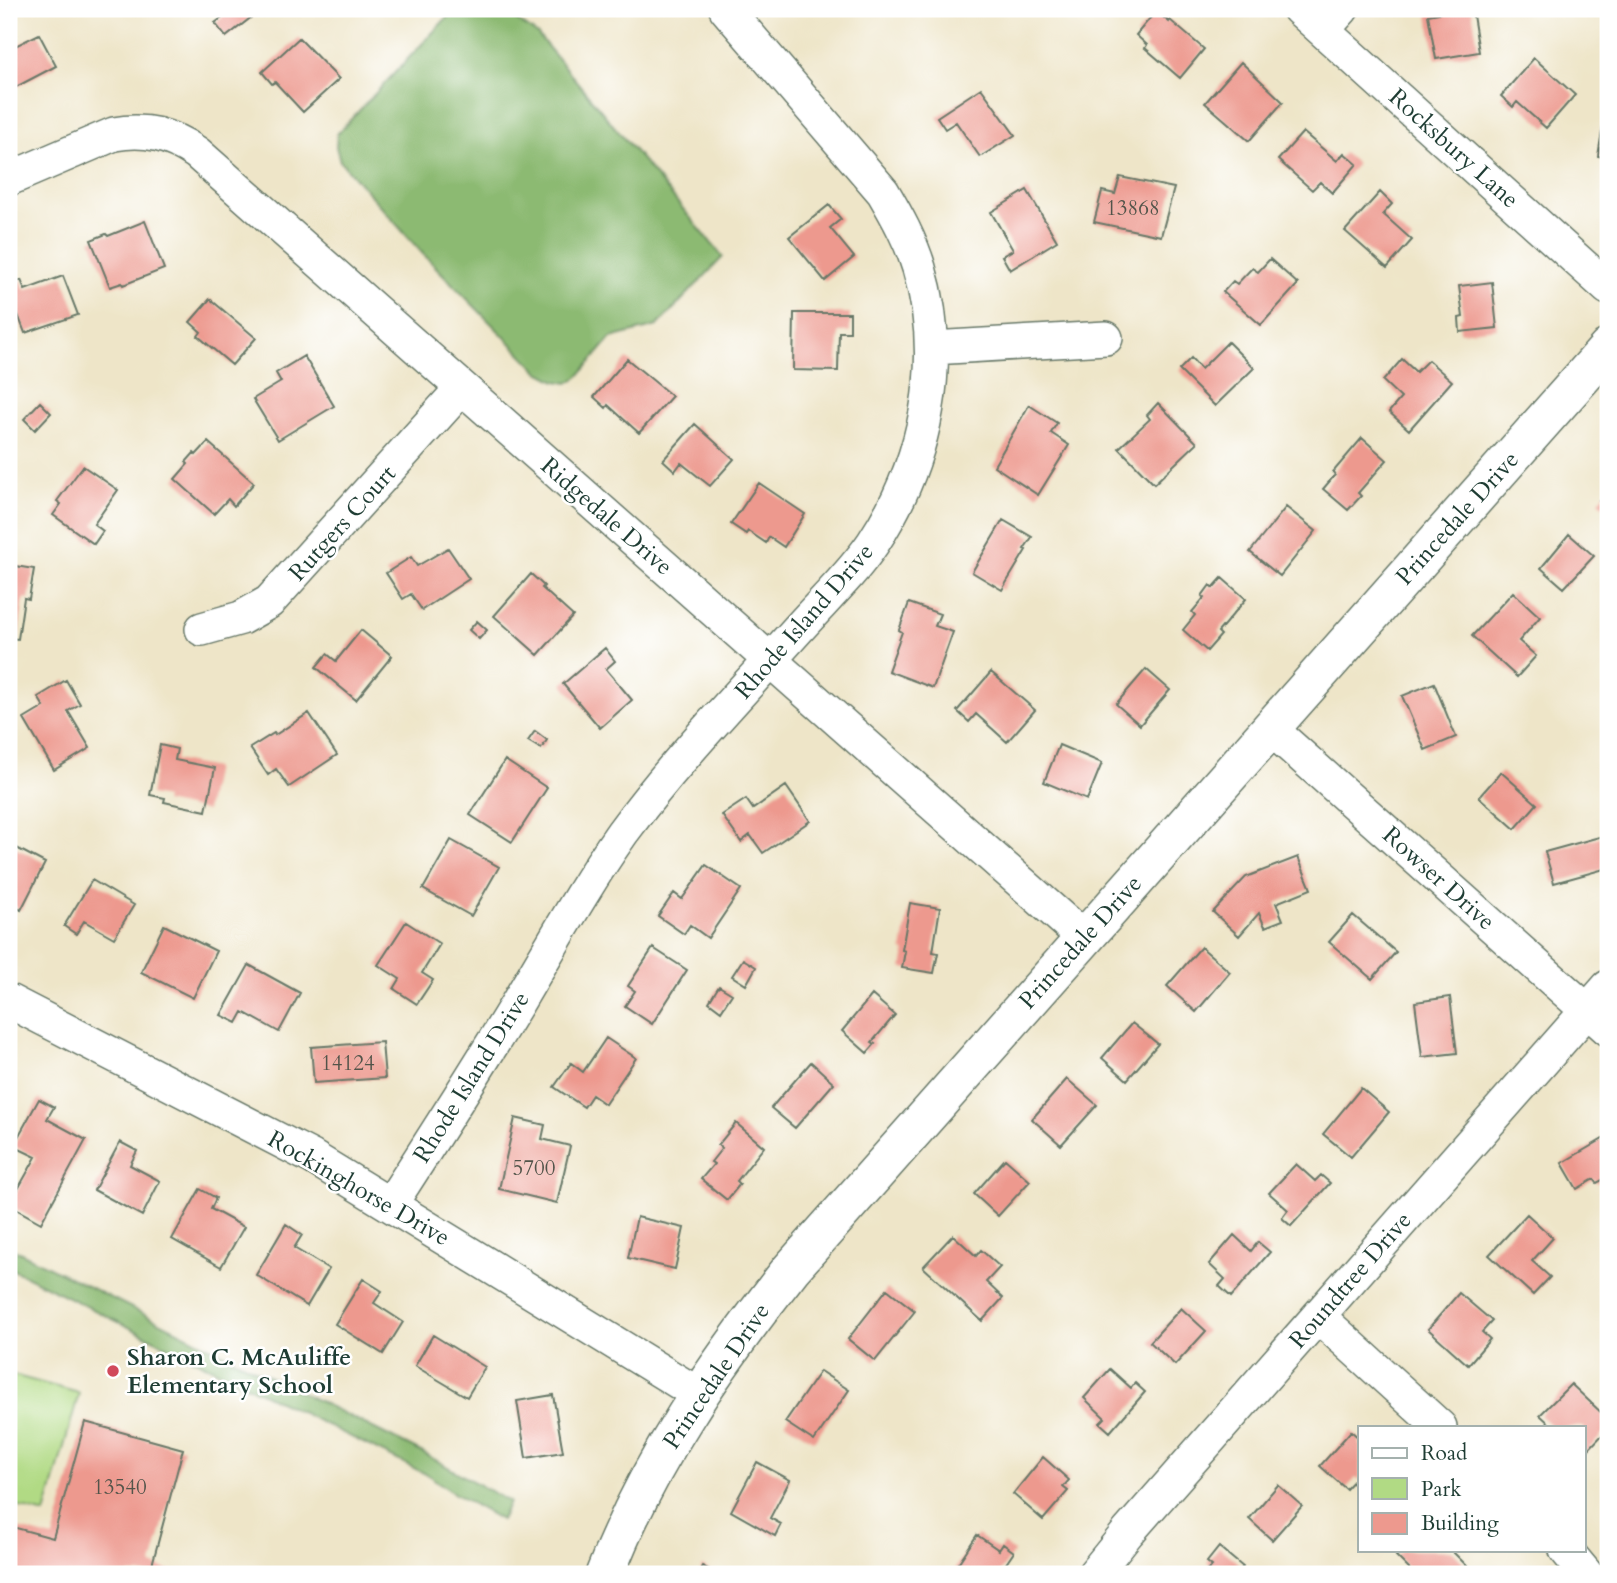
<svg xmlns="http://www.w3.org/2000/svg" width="1617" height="1583" font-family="Cardo,serif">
	<rect width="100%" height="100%" fill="#fff"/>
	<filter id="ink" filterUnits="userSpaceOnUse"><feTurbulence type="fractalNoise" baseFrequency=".0143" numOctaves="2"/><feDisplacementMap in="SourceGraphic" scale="14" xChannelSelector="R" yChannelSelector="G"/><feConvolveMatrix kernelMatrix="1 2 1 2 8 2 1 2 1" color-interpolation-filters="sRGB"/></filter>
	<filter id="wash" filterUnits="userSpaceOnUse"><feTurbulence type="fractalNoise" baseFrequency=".00686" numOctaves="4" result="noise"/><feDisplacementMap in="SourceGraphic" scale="28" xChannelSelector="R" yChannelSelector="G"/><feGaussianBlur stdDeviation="1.57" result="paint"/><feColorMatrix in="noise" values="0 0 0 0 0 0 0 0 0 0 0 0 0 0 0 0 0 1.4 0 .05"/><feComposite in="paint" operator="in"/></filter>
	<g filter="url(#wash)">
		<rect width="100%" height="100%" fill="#eee5c8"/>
		<path fill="#b1da84" stroke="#688c5c" stroke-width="2" d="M9 1374 79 1393 45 1514 9 1504Z"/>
		<path fill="#8cba72" stroke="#567c53" stroke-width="2" d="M455 9H501L538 35 723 257 657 326 611 338 578 377 568 383 556 381 539 372 423 254 340 161 336 147 337 134Z
			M9 1247 423 1453 509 1502 501 1520 455 1494 428 1475 9 1268Z"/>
		<g id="blocks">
			<path fill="#ed998e" d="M217 9H262L226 37 215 23 223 17Z
				M1097 9H1111L1105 16Z
				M1438 9H1472L1479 52 1436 59 1428 15 1439 13Z
				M1156 11 1169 22 1170 20 1204 49 1180 78 1145 48 1147 45 1136 35Z
				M39 34 56 66 14 88 13 85 9 87V49Z
				M299 38 339 79 303 112 275 82 272 84 262 72Z
				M1534 58 1575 95 1546 128 1517 102 1513 107 1501 96Z
				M1241 62 1283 102 1249 141 1205 103Z
				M981 88 1015 135 980 157 956 122 945 129 937 117Z
				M1605 113H1608V158L1598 156Z
				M1303 132 1337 161 1344 153 1357 164 1332 193 1320 182 1312 190 1278 160Z
				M1120 177 1174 188 1161 236 1094 222 1102 191 1115 194Z
				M1027 190 1057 241 1010 270 1002 256 1013 250 991 212Z
				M1380 192 1392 204 1383 214 1412 240 1387 268 1345 231Z
				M829 205 841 219 830 228 854 257 825 281 789 237Z
				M145 221 164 269 123 285 122 283 110 287 91 240 106 234 108 236Z
				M1270 259 1298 284 1261 325 1223 292 1233 281 1237 284 1252 268 1258 272Z
				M63 276 78 315 25 333 9 291V284L21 280 25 290Z
				M1492 282 1497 328 1460 332 1459 318 1463 317 1459 286Z
				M210 299 256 338 232 365 198 336 201 332 190 322Z
				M794 313H850V332H839L838 371 793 370Z
				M1228 342 1254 368 1215 406 1179 370 1191 358 1201 369Z
				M304 356 334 406 278 440 253 399 281 382 276 373Z
				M627 359 672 396 639 433 608 405 606 408 594 397Z
				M1402 359 1416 372 1428 360 1452 381 1409 430 1389 412 1401 398 1383 381Z
				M40 402 51 413 35 430 24 419Z
				M1158 403 1197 443 1154 484 1119 448 1150 419 1147 415Z
				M1029 405 1057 423 1051 433 1069 445 1038 495 994 466Z
				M695 424 734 459 710 486 681 463 675 471 663 460Z
				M1362 438 1387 460 1358 493 1361 496 1348 510 1323 489 1335 475 1333 472Z
				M208 442 254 483 234 506 228 499 214 514 175 479 188 464 186 462 194 453 196 455Z
				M83 466 118 490 94 524 103 531 94 544 53 515 61 504 57 501Z
				M759 483 805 514 784 547 769 537 766 543 748 531 746 534 731 524Z
				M1608 490V509L1599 501Z
				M1286 507 1316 531 1280 576 1250 552Z
				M1003 520 1032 537 1024 549 1026 550 1002 590 972 572Z
				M1569 534 1594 556 1564 588 1541 568Z
				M448 548 469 579 422 610 411 594 403 599 386 573 411 557 417 566Z
				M9 565 34 569 29 599 24 598 18 639 9 638Z
				M531 574 544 586 542 588 573 616 538 655 494 616Z
				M1222 578 1246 599 1218 632 1221 635 1207 651 1183 630 1195 615 1192 612 1204 598 1202 596 1210 585 1213 588Z
				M1513 592 1540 617 1519 641 1536 656 1517 677 1472 636Z
				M909 603 940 614 935 626 953 632 933 688 888 671 902 632 899 630Z
				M477 621 487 630 479 639 469 630Z
				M361 630 392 656 356 700 316 667 327 654 336 661Z
				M605 648 615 661 606 669 632 700 600 728 563 684Z
				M1146 669 1170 690 1140 725 1116 704Z
				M991 672 1035 710 1007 742 976 714 969 722 957 711Z
				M66 680 80 704 68 711 90 748 54 770 24 719 44 707 38 697Z
				M1434 683 1456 737 1425 750 1402 696Z
				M309 713 337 755 289 787 276 769 268 775 250 748 274 733 275 735Z
				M535 731 547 740 541 749 528 741Z
				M160 745 177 749 175 760 215 768 206 811 164 802 165 798 150 795Z
				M1059 745 1102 763 1087 800 1044 782Z
				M505 760 547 788 512 842 470 815Z
				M1501 772 1537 804 1515 829 1479 797Z
				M786 786 810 821 763 853 750 835 741 842 722 815 746 799 753 809Z
				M1603 836 1608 855V868L1554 883 1545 852Z
				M451 840 499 867 471 916 423 889Z
				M9 844 45 863 21 910 9 903 12 891 9 889Z
				M1298 857 1311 889 1276 903 1283 920 1265 927 1259 913 1239 936 1213 912 1246 877Z
				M706 865 741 889 708 938 690 925 684 934 658 916 674 893 682 899Z
				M92 880 134 905 114 938 84 921 76 934 64 926Z
				M910 903 940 908 933 952 938 953 934 973 902 968 905 951 902 950Z
				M1353 915 1396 952 1372 979 1329 942Z
				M406 922 440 944 422 973 433 980 417 1004 394 989 400 979 378 965Z
				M164 925 216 951 193 998 141 972Z
				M1201 947 1230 972 1196 1012 1167 986Z
				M653 948 687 970 652 1024 625 1006 635 991 628 986Z
				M743 959 756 967 746 985 732 976Z
				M249 965 300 993 279 1032 243 1012 237 1023 221 1015Z
				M719 986 732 994 721 1011 709 1002Z
				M872 995 895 1015 872 1042 875 1044 867 1053 842 1031Z
				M1450 997 1457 1053 1422 1057 1415 1002Z
				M1132 1023 1158 1044 1127 1080 1102 1058Z
				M606 1038 636 1058 605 1104 592 1095 584 1107 554 1087 571 1063 583 1072Z
				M382 1042 385 1078 314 1083 311 1047Z
				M811 1062 834 1083 795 1128 771 1108Z
				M1067 1079 1097 1105 1061 1145 1032 1119Z
				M1361 1088 1389 1112 1351 1157 1323 1134Z
				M39 1099 54 1107 47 1119 86 1140 41 1223 9 1205 36 1157 13 1146Z
				M515 1118 545 1125 542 1139 570 1146 557 1203 499 1189Z
				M736 1123 764 1147 737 1181 740 1184 727 1200 701 1179 714 1164 711 1162 722 1148 718 1145Z
				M1608 1136V1177L1597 1183 1594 1179 1577 1189 1562 1163Z
				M120 1142 137 1151 130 1165 160 1181 142 1216 94 1190Z
				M1005 1159 1030 1181 998 1216 974 1194Z
				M1296 1164 1315 1181 1321 1175 1330 1183 1291 1226 1282 1218 1288 1210 1269 1193Z
				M200 1189 216 1198 211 1209 244 1227 221 1267 172 1239Z
				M1527 1214 1553 1238 1532 1261 1550 1277 1533 1295 1489 1255Z
				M637 1217 684 1228 675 1269 628 1258Z
				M286 1224 302 1235 294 1248 329 1269 307 1306 256 1275Z
				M953 1235 976 1256 981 1250 1000 1267 986 1282 1003 1298 982 1321 923 1267Z
				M1234 1235 1251 1251 1258 1242 1270 1252 1231 1297 1219 1286 1225 1279 1209 1264Z
				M363 1279 382 1291 374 1303 403 1322 383 1354 335 1324Z
				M887 1289 915 1311 875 1361 848 1339Z
				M1459 1293 1492 1321 1482 1332 1490 1339 1468 1365 1428 1329Z
				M1181 1308 1206 1331 1175 1365 1150 1342Z
				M433 1335 485 1367 467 1397 415 1366Z
				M1110 1369 1131 1388 1135 1383 1145 1392 1110 1432 1100 1423 1105 1418 1084 1398Z
				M820 1371 849 1390 814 1441 785 1422Z
				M1571 1384 1608 1419V1429L1584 1454V1427H1553L1540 1415Z
				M553 1395 563 1452 526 1458 517 1401Z
				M85 1422 183 1449 152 1565 183 1574H9V1526L53 1538Z
				M1351 1431 1360 1439V1481L1356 1478 1346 1489 1320 1466Z
				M1043 1457 1069 1480 1063 1487 1068 1491 1043 1520 1013 1494Z
				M757 1462 790 1480 770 1518 781 1524 775 1536 731 1511Z
				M1278 1485 1302 1506 1272 1540 1249 1519Z
				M977 1535 999 1550 1003 1544 1014 1552 999 1574H964L955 1568Z
				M1219 1547 1243 1567 1237 1574H1204L1212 1566 1207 1562Z
				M1403 1550H1451L1469 1568 1462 1574H1414L1396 1556Z
				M702 1566 717 1574H698Z"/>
		</g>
	</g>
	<g filter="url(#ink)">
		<use href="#blocks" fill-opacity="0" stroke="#677868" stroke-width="2"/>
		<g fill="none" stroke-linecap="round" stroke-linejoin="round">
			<g stroke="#677868" stroke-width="36">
				<path id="street" d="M1299 9 1608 288
					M1323 30 1342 9
					M9 179 114 134C146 128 171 135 197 153L1084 938
					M932 348 1106 338
					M202 629 241 618 269 602 462 388
					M1270 728 1608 1029
					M9 1001 312 1157 698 1394
					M390 1205C434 1137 477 1070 518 1002 552 945 584 887 622 833 675 761 738 696 798 629 823 601 852 574 873 543 926 463 947 361 919 268 911 241 897 216 883 192L726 9
					M1318 1316 1440 1427
					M1566 1550 1586 1574
					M1094 1574 1128 1532 1608 987"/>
			</g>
			<g stroke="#677868" stroke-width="41">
				<path id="secondary" d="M605 1574C648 1462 717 1363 791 1269L1608 348"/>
			</g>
			<use href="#street" stroke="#fff" stroke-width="33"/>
			<use href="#secondary" stroke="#fff" stroke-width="38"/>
		</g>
	</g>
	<circle fill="#d1495b" stroke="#fff" stroke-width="2.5" cx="113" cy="1371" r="7"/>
	<g text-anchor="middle" stroke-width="5" stroke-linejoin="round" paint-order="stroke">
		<g font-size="21" fill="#52544a">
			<text x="1133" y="215">13868</text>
			<text x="348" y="1070">14124</text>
			<text x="534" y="1175">5700</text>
			<text x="120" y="1494">13540</text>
		</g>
		<g font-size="24" fill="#1f3d34" stroke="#fff">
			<text transform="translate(1454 148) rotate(42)" y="8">Rocksbury Lane</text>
			<text transform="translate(607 516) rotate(41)" y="8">Ridgedale Drive</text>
			<text transform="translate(1457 518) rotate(-48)" y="8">Princedale Drive</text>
			<text transform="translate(342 523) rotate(-48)" y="8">Rutgers Court</text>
			<text transform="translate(804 621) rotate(-49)" y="8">Rhode Island Drive</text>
			<text transform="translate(1439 878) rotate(42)" y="8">Rowser Drive</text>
			<text transform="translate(1080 942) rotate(-48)" y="8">Princedale Drive</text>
			<text transform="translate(471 1077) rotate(-58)" y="8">Rhode Island Drive</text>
			<text transform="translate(359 1188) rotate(30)" y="8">Rockinghorse Drive</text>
			<text transform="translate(1350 1280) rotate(-49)" y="8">Roundtree Drive</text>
			<text transform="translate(716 1376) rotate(-56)" y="8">Princedale Drive</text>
		</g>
		<g font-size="24" font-weight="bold" fill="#1f3d34" stroke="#fff" text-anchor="start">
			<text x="127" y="1365">Sharon C. McAuliffe<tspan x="127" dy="28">Elementary School</tspan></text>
		</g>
	</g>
	<rect width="1617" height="1583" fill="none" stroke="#fff" stroke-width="35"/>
	<rect x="1358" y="1426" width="228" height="126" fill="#ffffff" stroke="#a5b1ae" stroke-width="2"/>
	<rect x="1372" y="1448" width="35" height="10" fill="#ffffff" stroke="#a5b1ae" stroke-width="2"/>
	<text x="1421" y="1460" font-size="21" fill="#1f3d34">Road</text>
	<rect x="1372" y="1478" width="35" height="21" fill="#b1da84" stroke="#a5b1ae" stroke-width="2"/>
	<text x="1421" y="1496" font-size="21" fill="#1f3d34">Park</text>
	<rect x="1372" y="1513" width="35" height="21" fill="#ed998e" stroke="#a5b1ae" stroke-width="2"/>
	<text x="1421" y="1530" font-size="21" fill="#1f3d34">Building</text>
</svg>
